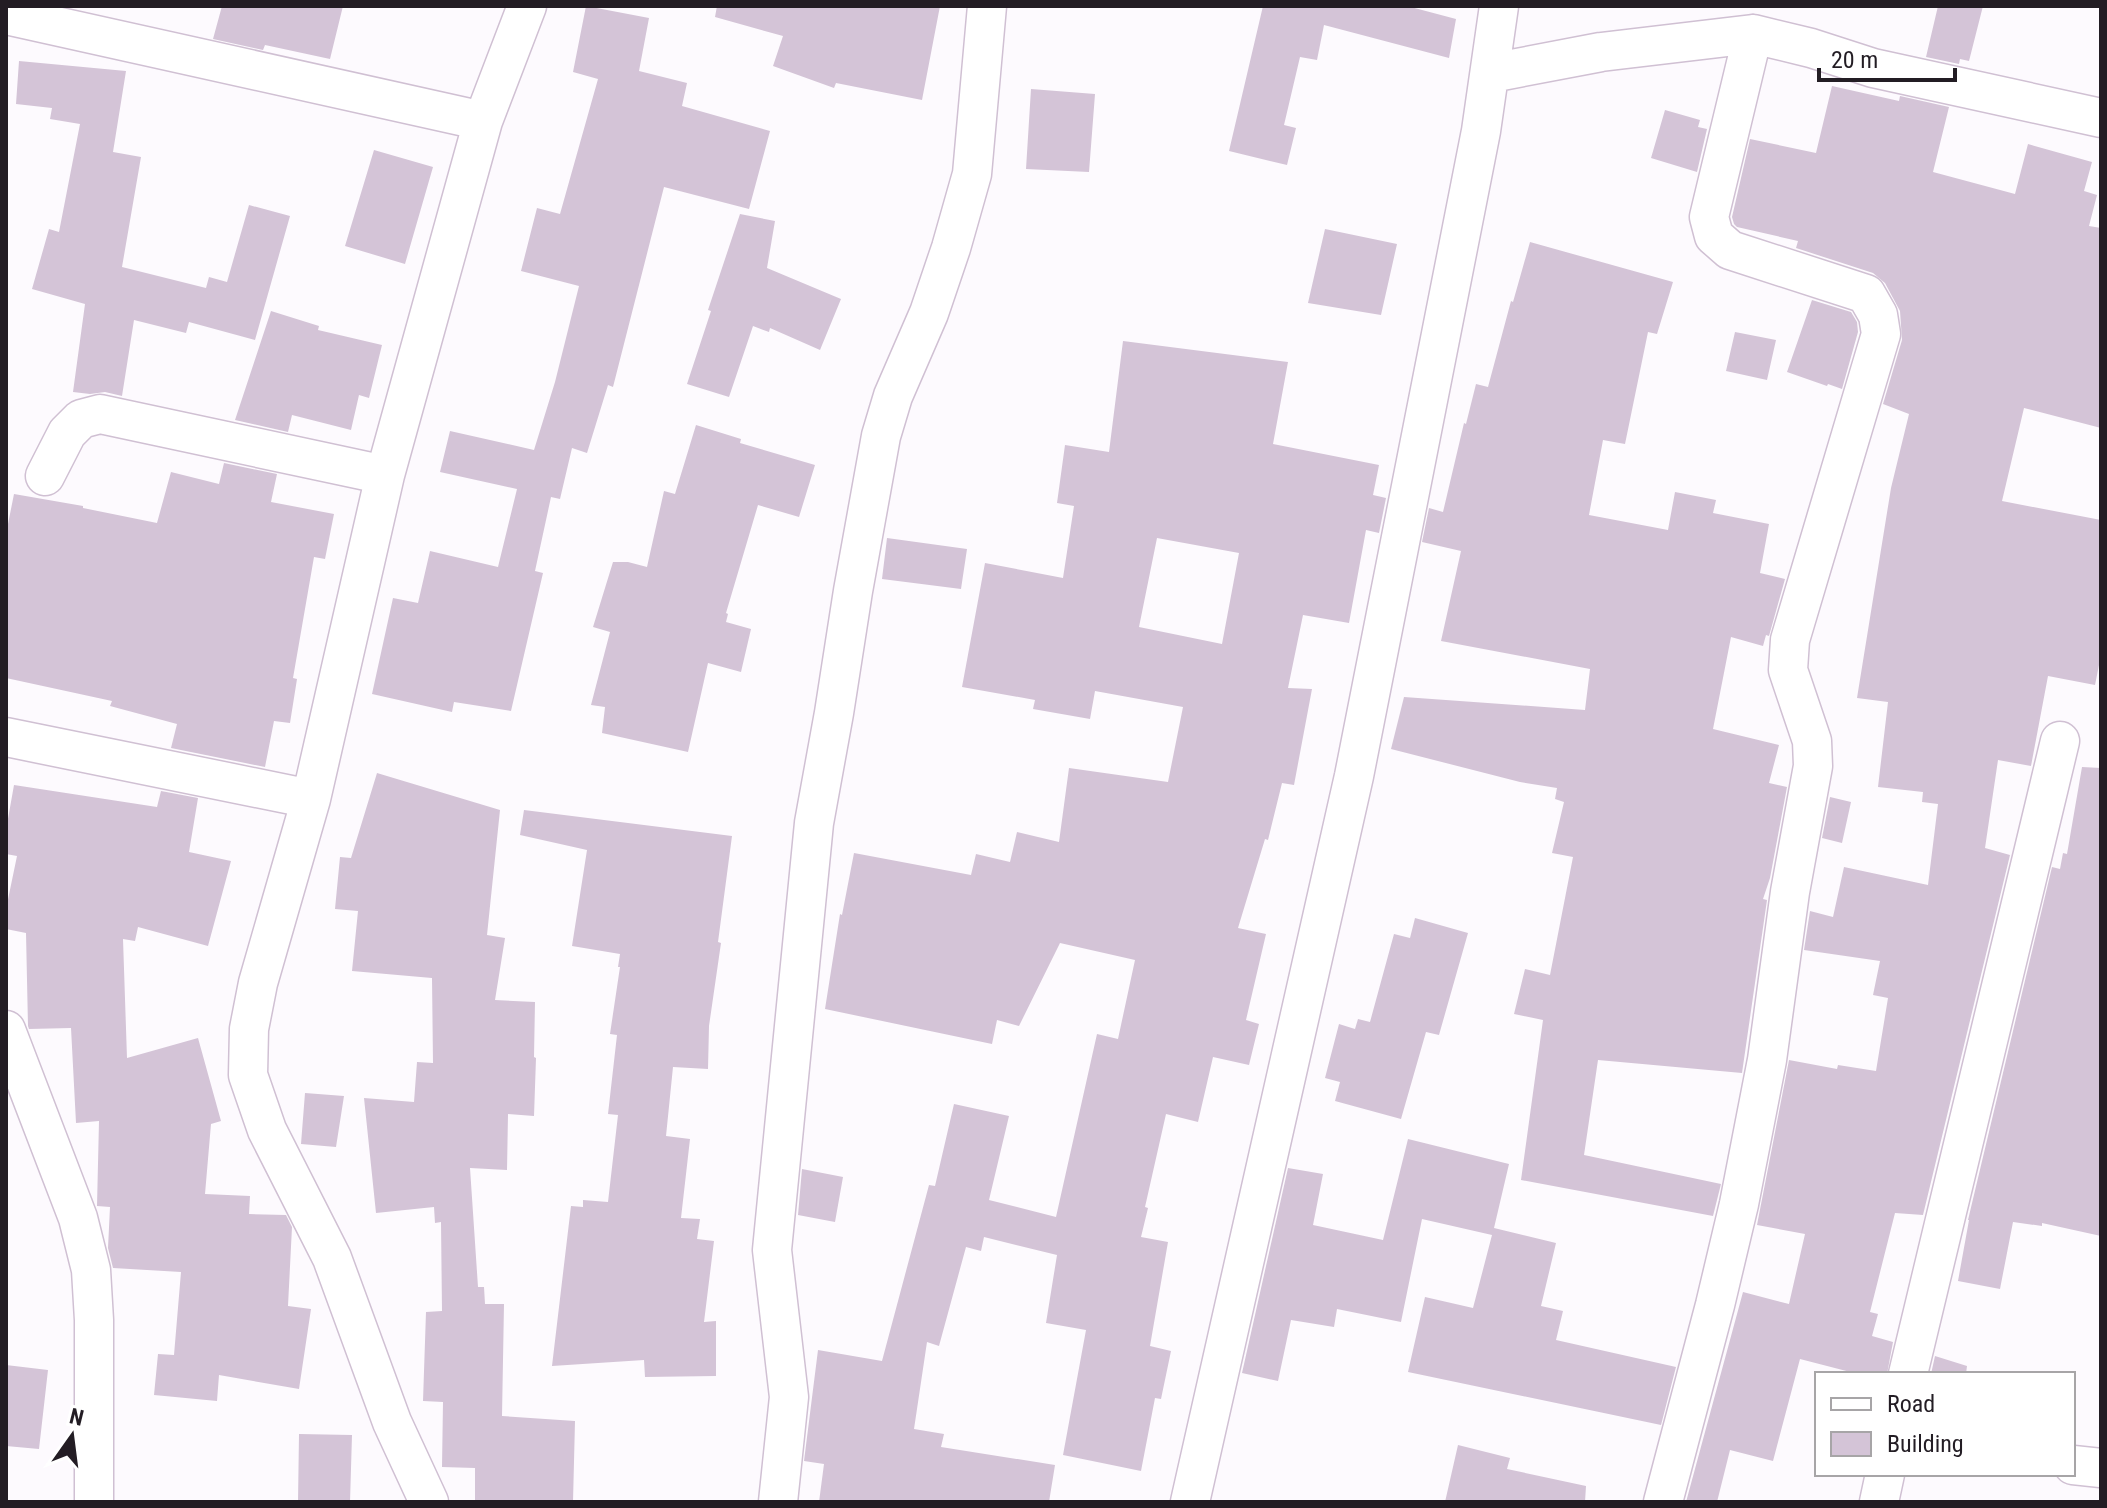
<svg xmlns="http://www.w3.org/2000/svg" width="2107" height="1508" font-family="'Roboto Condensed',sans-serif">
	<rect width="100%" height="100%" fill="#fdfafe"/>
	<path fill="#d4c4d7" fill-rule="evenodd" d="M222 6H343L330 59 265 45 263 50 213 39Z
		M586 6 649 18 639 71 687 83 682 106 770 131 749 209 664 187 613 387 608 385 587 453 572 448 560 499 551 497 535 571 543 573 511 711 454 702 452 712 372 694 393 598 418 603 430 551 498 567 517 489 440 472 450 431 534 450 555 382 579 286 521 271 537 208 560 214 598 79 573 72Z
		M717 6H940L922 100 836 83 834 88 773 66 783 36 715 17Z
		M1263 6H1407L1456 19 1449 58 1324 25 1317 60 1300 57 1284 125 1296 128 1287 165 1229 151Z
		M1938 6H1983L1969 61 1960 59 1959 64 1926 57Z
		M19 61 126 71 113 152 141 157 122 267 206 288 209 277 227 282 249 205 290 216 255 340 189 322 186 333 134 320 122 396 105 392 90 394 73 392 85 304 32 289 49 229 59 232 80 124 50 119 52 108 16 104Z
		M1832 86 1899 101 1900 96 1949 107 1933 172 2015 194 2028 144 2092 162 2084 191 2097 195 2089 226 2101 228V428L2024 408 2002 501 2101 520V655L2095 685 2048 676 2031 766 1998 760 1985 848 2010 855 1923 1215 1895 1213 1870 1312 1878 1314 1872 1336 1893 1342 1887 1374H1858L1800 1359 1773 1461 1730 1450 1717 1502H1686L1743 1292 1789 1304 1805 1234 1757 1225 1789 1060 1837 1069 1838 1065 1876 1071 1888 998 1873 995 1880 961 1804 950 1810 911 1833 917 1844 867 1928 885 1938 804 1922 802 1923 792 1878 787 1888 702 1857 698 1891 488 1909 414 1883 404 1902 340 1900 311 1885 283 1873 273 1796 248 1798 241 1737 227 1734 224 1732 217 1750 139 1816 153Z
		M1031 89 1095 94 1089 172 1026 169Z
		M1665 110 1700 120 1698 127 1707 129 1697 172 1651 158Z
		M374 150 433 167 405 264 345 246Z
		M740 214 775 221 767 268 841 299 820 350 770 328 769 332 753 326 729 397 687 384 711 311 708 310Z
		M1325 229 1397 244 1381 315 1308 303Z
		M1530 242 1673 282 1657 334 1648 332 1625 444 1603 440 1589 515 1668 530 1675 492 1716 500 1713 513 1769 524 1760 573 1785 579 1769 636 1766 635 1763 646 1731 637 1713 729 1779 745 1769 783 1787 787 1770 878 1763 899 1767 900 1742 1073 1598 1060 1584 1155 1721 1184 1713 1216 1521 1180 1543 1020 1514 1014 1525 969 1550 975 1573 857 1552 853 1564 802 1555 799 1557 788 1520 782 1391 749 1404 697 1585 710 1590 669 1441 641 1461 551 1422 542 1429 508 1443 512 1464 423 1466 424 1476 384 1488 387 1511 301 1513 302Z
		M1812 300 1851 312 1857 322 1858 332 1842 389 1828 384 1827 386 1787 372Z
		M271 311 319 326 318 330 382 345 369 398 359 395 351 430 292 415 288 432 235 420Z
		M1735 332 1776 340 1767 380 1726 371Z
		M1123 341 1288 362 1273 444 1379 465 1373 495 1386 498 1379 533 1366 530 1349 623 1303 615 1288 688 1312 689 1294 785 1282 783 1268 840 1265 839 1238 928 1266 934 1246 1020 1259 1024 1249 1065 1213 1057 1198 1122 1166 1114 1145 1207 1148 1208 1141 1237 1168 1242 1150 1346 1171 1351 1161 1399 1155 1398 1141 1471 1063 1455 1086 1330 1046 1323 1057 1255 984 1237 981 1251 966 1247 939 1346 927 1342 914 1429 944 1434 941 1447 1055 1465 1049 1502H819L824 1464 804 1461 818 1350 882 1361 929 1185 935 1186 954 1104 1009 1116 989 1200 1056 1217 1097 1034 1118 1039 1135 960 1060 943 1019 1026 997 1020 992 1044 825 1009 840 914 842 915 854 853 971 875 976 854 1010 862 1017 832 1059 842 1069 768 1168 782 1183 707 1095 691 1090 719 1033 709 1035 700 962 687 985 563 1063 578 1074 506 1057 503 1065 445 1109 452ZM1157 538 1239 553 1222 644 1139 627Z
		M696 425 741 439 740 443 815 465 799 517 758 505 726 613 728 614 726 622 751 629 741 672 708 663 688 752 602 733 605 707 591 705 610 632 593 627 613 562H628L647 567 664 491 675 494Z
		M224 463 277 474 271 502 334 514 325 559 314 557 293 678 297 679 290 723 274 721 265 767 171 748 177 724 110 706 112 701 6 678V534L14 494 83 506V508L157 523 171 472 219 484Z
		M887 538 967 549 961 589 882 579Z
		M2082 767 2101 768V1236L2042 1223V1226L2013 1222 2000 1289 1958 1281 1969 1220H1968L2052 867 2060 869 2063 853 2067 854Z
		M377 773 500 810 487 935 505 938 495 1000 535 1002 534 1057 536 1058 534 1116 508 1114 507 1170 470 1168 478 1287H484L485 1304H504L502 1416 575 1421 573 1502H475V1468L442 1467 443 1402 423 1401 426 1312 442 1311 441 1222 435 1223 434 1207 376 1213 364 1098 414 1102 417 1062 433 1063 432 978 352 971 358 911 335 909 340 857 351 858Z
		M14 785 157 807 161 791 198 798 189 852 231 861 208 946 138 927 135 941 123 939 127 1058 198 1038 221 1121 211 1124 205 1194 250 1196 249 1214 286 1215 292 1227 288 1306 311 1309 299 1389 219 1375 217 1401 154 1395 158 1354 174 1355 181 1272 113 1268 108 1248 110 1207 97 1206 99 1121 76 1123 71 1028 29 1029 28 1026 26 933 6 929V909L17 856 6 854V830Z
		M1830 797 1851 802 1842 843 1822 838Z
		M524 810 732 836 718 942 721 943 709 1026 708 1069 673 1067 666 1136 690 1139 681 1218 700 1219 697 1239 714 1241 704 1322 716 1321V1376L645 1377 644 1360 552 1366 571 1206 583 1207V1200L608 1202 618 1115 608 1114 617 1035 610 1034 620 967H618L620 954 572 946 587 850 520 835Z
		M1415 918 1468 933 1439 1035 1426 1032 1401 1119 1335 1101 1340 1082 1325 1078 1339 1024 1355 1029 1358 1019 1370 1022 1394 934 1410 938Z
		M305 1093 344 1096 336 1147 301 1144Z
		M1408 1139 1509 1164 1494 1228 1556 1243 1541 1306 1563 1311 1556 1340 1676 1367 1661 1425 1408 1372 1425 1297 1473 1308 1492 1235 1422 1219 1401 1322 1337 1309 1334 1327 1291 1320 1278 1381 1242 1373 1288 1168 1323 1174 1313 1225 1383 1240Z
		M802 1169 843 1177 835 1222 798 1215Z
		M1935 1356 1967 1366 1966 1374H1931Z
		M6 1365 48 1370 39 1449 6 1446Z
		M299 1434 352 1435 350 1502H298Z
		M1458 1445 1510 1458 1507 1469 1586 1486 1585 1502H1445Z"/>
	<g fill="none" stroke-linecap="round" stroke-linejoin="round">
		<g stroke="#d0c0d3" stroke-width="41">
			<path id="minor" d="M6 15 483 121
				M1491 73 1601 52 1753 34 1811 48 1873 68 2101 118
				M45 476 67 433 81 419 100 414 385 475
				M6 737 311 799
				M6 1030 78 1218 91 1270 94 1320V1502
				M1908 1374 2060 741
				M2073 1465 2101 1468
				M429 1502 392 1422 332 1258 267 1130 248 1075 249 1029 258 983 311 799 385 475 483 121 527 6
				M778 1502 789 1397 772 1250 814 823 834 713 853 591 881 436 893 396 929 313 951 248 972 174 987 6
				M1190 1502 1354 776 1481 131 1499 6
				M1663 1502 1715 1305 1739 1204 1767 1060 1790 892 1813 766 1812 741 1788 670 1790 640 1881 334 1878 315 1866 294 1730 250 1714 236 1709 217 1753 34
				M1879 1502 1885 1474"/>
		</g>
		<use href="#minor" stroke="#fff" stroke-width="38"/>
	</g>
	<rect width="2107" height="1508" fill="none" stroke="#231d24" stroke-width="16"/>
	<rect x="1815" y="1372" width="260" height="104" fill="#ffffff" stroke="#a7a5a7" stroke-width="2"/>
	<rect x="1831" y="1398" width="40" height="12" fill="#ffffff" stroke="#a7a5a7" stroke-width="2"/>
	<text x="1887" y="1412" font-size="24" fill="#231d24">Road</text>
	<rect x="1831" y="1432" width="40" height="24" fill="#d4c4d7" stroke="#a7a5a7" stroke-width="2"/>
	<text x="1887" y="1452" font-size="24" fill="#231d24">Building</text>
	<g transform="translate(72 1436) rotate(14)" stroke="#ffffff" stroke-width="6" paint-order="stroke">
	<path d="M0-6L14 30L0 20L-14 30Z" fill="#231d24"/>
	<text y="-12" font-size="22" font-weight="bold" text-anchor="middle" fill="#231d24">N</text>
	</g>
	<path d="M1819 68v12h136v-12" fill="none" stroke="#231d24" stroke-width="4"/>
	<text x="1831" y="68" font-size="24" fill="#231d24" stroke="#ffffff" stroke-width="6" paint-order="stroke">20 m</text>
</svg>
